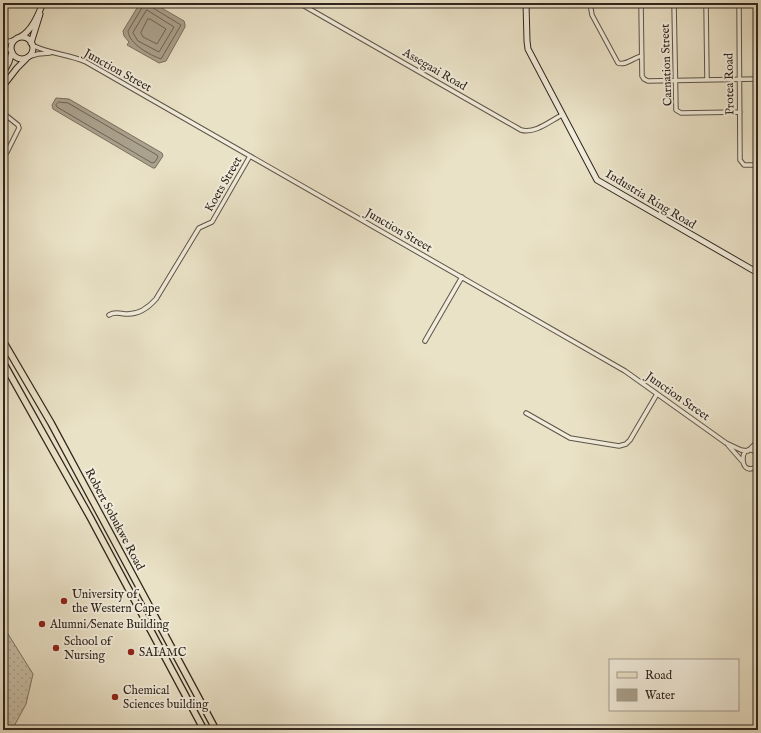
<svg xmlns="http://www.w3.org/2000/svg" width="761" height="733" font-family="'IM FELL English',serif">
	<defs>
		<pattern id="park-dots" width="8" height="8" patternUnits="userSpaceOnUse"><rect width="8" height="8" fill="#cac2aa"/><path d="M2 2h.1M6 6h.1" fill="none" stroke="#aea792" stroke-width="1.8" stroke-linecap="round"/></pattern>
	</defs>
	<rect width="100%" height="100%" fill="#eae2c7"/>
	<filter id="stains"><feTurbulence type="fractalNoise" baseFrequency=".005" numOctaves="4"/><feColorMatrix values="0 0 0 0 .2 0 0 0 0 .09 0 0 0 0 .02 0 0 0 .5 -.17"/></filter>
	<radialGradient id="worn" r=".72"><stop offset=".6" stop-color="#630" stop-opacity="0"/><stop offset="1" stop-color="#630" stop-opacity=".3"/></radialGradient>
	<path fill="url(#park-dots)" stroke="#7d7464" d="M3 626 33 674 26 704 12 730H3Z"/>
	<path fill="#aba28e" stroke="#7a7061" d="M140 3H153L184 21 185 24V27L166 61 159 63 127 45 129 42 124 36 123 31Z
		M56 98 69 99 162 153 163 156 155 168H153L53 109 52 105Z"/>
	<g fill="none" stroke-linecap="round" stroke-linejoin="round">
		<path stroke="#6e6456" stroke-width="1" d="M143 3V6L128 31C129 44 150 55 161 59L181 25 153 8 152 3
			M147 10 174 27 159 52 138 41 133 33Z
			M148 19H150L166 29 157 44 143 37 141 33Z
			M59 102 68 103 157 155 158 157 155 162 152 163 57 107 56 105Z"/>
		<g stroke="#5e5448" stroke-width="5.5">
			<path id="street" d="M299 3 521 130C535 134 550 121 562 115
				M590 3 592 15 618 63C626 66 634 57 642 56
				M641 3 642 76 644 79 648 81 758 79
				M674 3 676 110 681 113 740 112
				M706 3 707 80
				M739 3 740 160 744 165H758
				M3 43 17 39
				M32 45C49 54 69 54 86 62L625 371 726 443 741 450 748 451
				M3 47 12 51
				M27 57 38 54 50 53
				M3 113 18 125 19 128 7 152
				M109 315C115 311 121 314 128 314 139 314 149 307 156 299L199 228 212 222 250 156
				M425 341 462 277
				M526 413 570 438 619 446 626 444 630 440 657 394
				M728 445 742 461
				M749 450 758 441
				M758 454C738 436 738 482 758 465"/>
		</g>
		<g stroke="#30251e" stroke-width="7">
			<path id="secondary" d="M526 3 527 41 528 49 597 180 758 273
				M20 37C32 31 38 15 43 3
				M11 48a11 11 0 1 1 22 0a11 11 0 1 1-22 0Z
				M31 43 40 14
				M3 73 9 62 12 52
				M3 86 17 68 26 59"/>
		</g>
		<g stroke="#30251e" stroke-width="8">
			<path id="primary" d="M3 341 51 423 216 730
				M3 362 90 517 204 730"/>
		</g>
		<use href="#street" stroke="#f1ecdb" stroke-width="3.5"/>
		<use href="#secondary" stroke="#f1ecdb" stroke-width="5"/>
		<use href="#primary" stroke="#eae2c7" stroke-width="5.5"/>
	</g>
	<g fill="#8f2418" stroke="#f1ecdb" stroke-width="1.5">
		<circle cx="64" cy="601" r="4"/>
		<circle cx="42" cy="624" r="4"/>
		<circle cx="56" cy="648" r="4"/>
		<circle cx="131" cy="652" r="4"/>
		<circle cx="115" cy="697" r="4"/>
	</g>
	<g text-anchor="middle" stroke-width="4" stroke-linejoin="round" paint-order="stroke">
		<g font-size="12" fill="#30251e" stroke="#f1ecdb">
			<text transform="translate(666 65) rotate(-92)" y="4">Carnation Street</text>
			<text transform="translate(435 69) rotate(30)" y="4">Assegaai Road</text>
			<text transform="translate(118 70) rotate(29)" y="4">Junction Street</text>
			<text transform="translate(729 84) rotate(-91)" y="4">Protea Road</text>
			<text transform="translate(223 184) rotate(-60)" y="4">Koets Street</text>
			<text transform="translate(651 199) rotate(31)" y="4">Industria Ring Road</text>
			<text transform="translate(399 230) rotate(30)" y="4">Junction Street</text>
			<text transform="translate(678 396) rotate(35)" y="4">Junction Street</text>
			<text transform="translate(115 519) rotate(62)" y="4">Robert Sobukwe Road</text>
		</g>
		<g font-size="12" fill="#30251e" stroke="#f1ecdb" text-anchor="start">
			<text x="72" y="598">University of<tspan x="72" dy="14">the Western Cape</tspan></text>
			<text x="50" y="628">Alumni/Senate Building</text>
			<text x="64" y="645">School of<tspan x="64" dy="14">Nursing</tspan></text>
			<text x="139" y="656">SAIAMC</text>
			<text x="123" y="694">Chemical<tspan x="123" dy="14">Sciences building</tspan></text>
		</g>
	</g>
	<rect width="761" height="733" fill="none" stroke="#eae2c7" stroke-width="16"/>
	<rect x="4" y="4" width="753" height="725" fill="none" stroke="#30251e" stroke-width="2"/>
	<rect x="8" y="8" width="745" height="717" fill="none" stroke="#30251e"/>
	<rect x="609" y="659" width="130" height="52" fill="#f1ecdb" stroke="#a49c8f"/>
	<rect x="617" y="672" width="20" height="6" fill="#eae2c7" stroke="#a49c8f"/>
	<text x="645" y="679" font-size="12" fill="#30251e">Road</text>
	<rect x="617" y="689" width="20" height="12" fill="#aba28e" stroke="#a49c8f"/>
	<text x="645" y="699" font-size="12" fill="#30251e">Water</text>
	<rect width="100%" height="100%" filter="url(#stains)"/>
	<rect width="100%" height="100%" fill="url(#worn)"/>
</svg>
